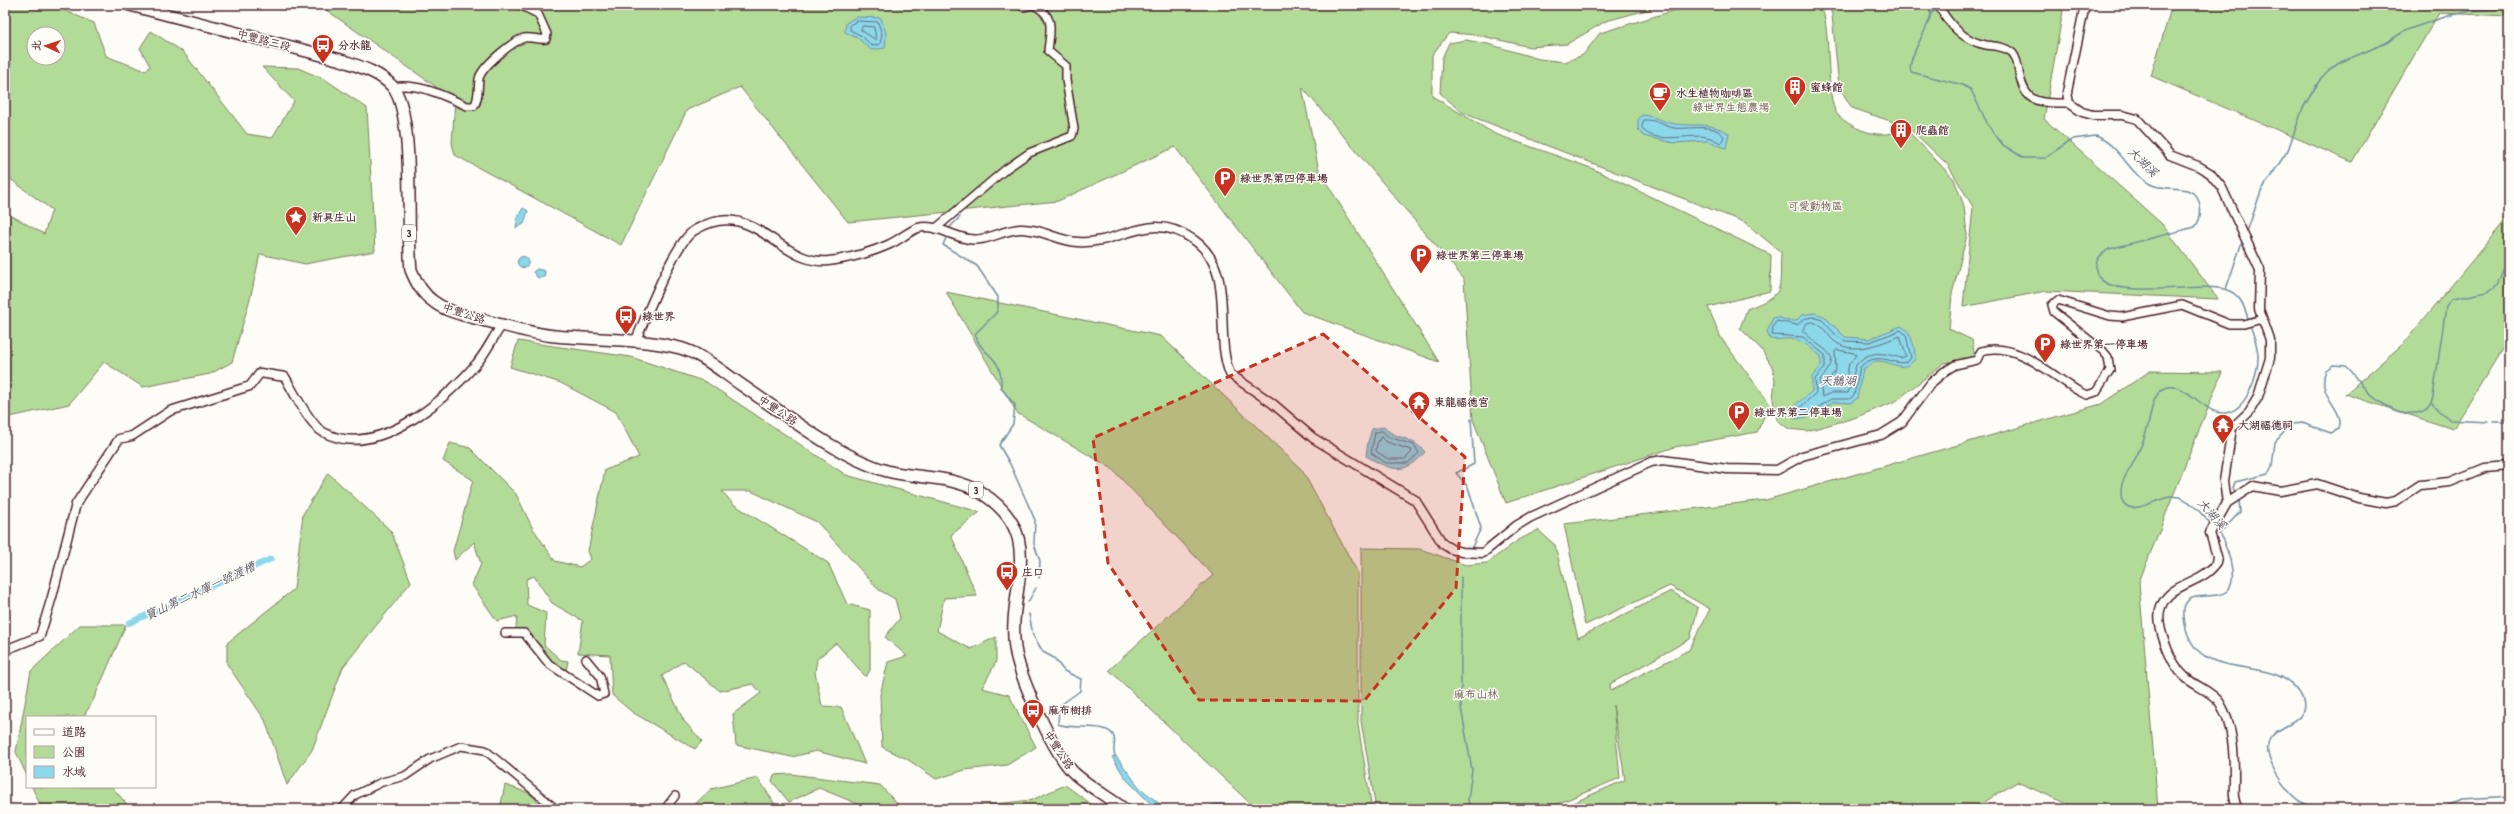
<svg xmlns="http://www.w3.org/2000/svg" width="2514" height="814" font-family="'Patrick Hand','LXGW WenKai TC',sans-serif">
	<rect width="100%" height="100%" fill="#fdfcf7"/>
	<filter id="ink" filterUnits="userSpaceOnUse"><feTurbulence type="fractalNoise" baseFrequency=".025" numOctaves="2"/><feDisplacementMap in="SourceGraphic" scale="8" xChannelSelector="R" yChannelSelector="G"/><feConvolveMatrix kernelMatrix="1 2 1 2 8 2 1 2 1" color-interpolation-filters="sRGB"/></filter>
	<g filter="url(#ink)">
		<path fill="#b3db98" stroke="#7e7d62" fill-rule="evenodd" d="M5 5H51L94 23 106 56 146 71 150 66 140 48 151 31 183 52 247 134 272 138 294 101 262 67 298 68 326 80 367 108 375 251 305 264 260 254 251 295 232 362 210 374 143 387 104 362 69 404 5 418V212L44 234 52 210 5 175ZM34 34H58V58H34Z
			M319 5H1665L1606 21 1567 44 1530 47 1478 35 1449 33 1432 55V96L1495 134 1591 168 1771 255 1770 291 1708 307 1721 338 1770 404 1757 432 1675 447 1506 503 1473 420 1464 279 1302 87 1319 171 1439 362 1302 312 1175 147 1058 201 848 222 740 87 687 110 621 245 455 155 452 143 455 100Z
			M1692 5H1821C1832 32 1825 98 1837 114 1845 124 1865 133 1877 134 1887 135 1898 132 1908 131L1954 179 1964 206 1967 235 1952 294 1949 329 1972 340 1975 358 1944 363 1896 401 1854 418 1807 431 1789 429 1777 420 1773 400 1775 380 1772 366 1761 349 1740 328 1747 309C1787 293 1779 293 1781 252L1744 222 1463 113 1440 93 1442 58 1449 43 1466 40 1488 44 1539 59 1565 62 1583 55 1600 33Z
			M1829 5H2064L2044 119 2162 224 2218 299 2046 291 1963 307 1973 207 1948 165 1908 127 1852 108 1839 87 1832 15Z
			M2172 5H2509V16L2439 13 2352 162 2151 76Z
			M2509 216V338L2453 429 2345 394 2404 343Z
			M946 292 1161 336 1302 470 1358 573V725L1372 809H1256L1109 670 1213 575 1111 468 1017 413Z
			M518 341 631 357 706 382 846 475 980 512 951 535 977 596 944 598 937 631 971 649 996 637V662L982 688 1009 695 1036 747 1007 765 965 770 936 779 907 759 882 747 880 695 888 662 907 656 885 637 900 618 895 599 879 590 817 522 751 491H722L733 504 828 563 847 604 870 610V670L866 677 836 643 817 659 815 672 822 706 841 707 865 764 816 751 792 757 736 745 733 714 761 693 753 684 720 691 684 661 662 676 684 721 702 741 695 749 632 712 612 695 610 655 578 653 583 621 552 603 534 576 526 579 527 605 546 613 544 645 561 660 568 661 566 671 550 665 516 629 517 616 497 621 472 585 481 564 474 542 455 560 453 551 473 480 443 461 450 443 470 448 516 494 532 527 555 561 580 567 591 559 588 551 605 470 639 457 616 412 561 383 510 367Z
			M2150 371 2222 372 2139 582 2158 809H2080L2017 782 1973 809H1559L1625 780 1613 705 1620 778 1545 809H1376L1361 721V548L1420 549 1466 565 1487 563 1517 541 1538 530 1555 545 1578 638 1671 591 1698 608 1690 639 1610 684 1611 690 1689 650 1710 609 1670 586 1585 625 1564 524 1766 500 2101 404Z
			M328 473 391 531 411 582 343 667 312 750 287 785 265 720 227 664V643L294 589 303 514Z
			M80 625H126L92 703 83 717H27V776L16 752 31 671Z
			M790 774 880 785 900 807 898 809H857L858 804 819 788 789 802 772 781 774 775Z
			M2509 774V809H2504Z
			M758 778 776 806 758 809H690L711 789Z
			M505 785 529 793 546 809H500Z
			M1065 785 1098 809H949L1032 800Z
			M32 787H112L131 809H42Z"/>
		<path fill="#8bd8eb" stroke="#718e9e" d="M856 17 881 18 886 34 885 48 871 50 859 39 845 32 846 23Z
			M1642 115C1654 116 1664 122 1675 124 1699 127 1705 121 1729 133L1726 148 1707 141 1674 143 1643 136 1638 129V120Z
			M523 208 528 211 524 224 516 228 518 216Z
			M517.5 262a5.5 5.5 0 1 1 11 0a5.5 5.5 0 1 1-11 0Z
			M537 269 545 271 544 277 538 278 533 272Z
			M1814 313 1824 316 1845 337 1869 339 1901 326C1912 331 1915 348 1915 359 1902 375 1892 360 1876 361L1863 369 1857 398 1851 403 1833 402 1813 416 1794 419C1789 403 1803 401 1812 391V377L1821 366V356C1812 350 1803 339 1791 339 1783 338 1778 341 1770 339L1767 332 1773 318 1777 317 1789 321H1796L1802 315Z
			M1384 427C1396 440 1410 435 1425 452 1404 476 1392 471 1366 456L1368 442 1372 429Z
			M1116 756 1139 787 1166 809H1156L1126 779 1112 757Z
			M1215 804 1233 805 1240 809H1202Z"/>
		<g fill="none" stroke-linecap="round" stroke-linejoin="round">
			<path stroke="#646978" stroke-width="1" d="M858 21 878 22 882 35 880 44 872 46 862 36 850 30V25Z
				M863 26 874 27 876 40 861 30Z
				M1644 120C1655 119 1664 126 1674 128 1688 130 1716 122 1724 137L1721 143C1716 141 1712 138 1707 137 1689 133 1653 146 1642 128Z
				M1813 317 1822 320 1837 336 1845 341 1870 342 1901 330 1906 335 1911 358C1899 373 1882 346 1860 367L1854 395 1850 399H1831L1811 412 1798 416 1797 410 1816 393 1815 379 1825 368V355L1803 337 1772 335 1773 326 1777 321 1797 325 1804 319Z
				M1813 322C1824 326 1826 333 1833 340 1852 357 1881 343 1900 336L1906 356 1901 358C1884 353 1869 349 1856 365L1848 393H1831L1822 397 1820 381C1833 362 1839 358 1816 343 1811 339 1808 334 1802 331L1807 323Z
				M1838 350 1854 353 1856 355 1849 364 1844 387 1829 388 1827 382 1836 370 1835 352Z
				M1382 431 1389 437 1414 445 1419 453 1408 463H1386L1371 453 1375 433Z
				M1381 437 1387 442 1411 450 1412 452 1405 459H1388L1376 451 1377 444Z"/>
			<path stroke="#718e9e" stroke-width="1.5" d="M1927 5 1931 13
				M1931 13C1929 30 1906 58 1911 72L1963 85 1971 90 1988 125 2003 145 2024 158H2044L2073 139 2096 136C2121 146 2128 173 2150 184 2162 191 2186 185 2194 194 2203 203 2202 218 2195 227L2109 249C2101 255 2094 259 2096 271 2103 304 2200 280 2227 290 2240 294 2244 306 2248 318
				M1931 13 1939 9
				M949 228 960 217
				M2247 232 2261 191 2288 150 2303 108 2321 78 2330 69 2341 62 2386 43 2406 30 2451 15 2476 10 2509 8
				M946 238 943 245 977 266 998 297V308L996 313 975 334C982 359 1003 352 1001 388L1015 405 1013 424 999 445 1010 464 1035 520 1034 544 1040 561 1039 578
				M2226 289 2242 242
				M2432 404 2450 420 2488 422
				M1471 419 1474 464 1456 473 1468 487 1481 528 1471 549
				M2494 422H2509
				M2236 494 2233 488 2235 482 2268 474 2272 466 2275 442 2292 424 2302 423 2331 433 2339 429C2346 408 2315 397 2326 370L2333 365 2346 366C2356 374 2361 386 2370 394 2385 409 2426 427 2433 397L2446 306 2452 299 2488 292 2497 285 2509 258
				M2211 524C2202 515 2192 501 2179 497 2163 492 2133 519 2123 502 2120 497 2121 489 2122 484 2124 477 2129 471 2132 465 2139 452 2144 440 2148 426 2151 415 2152 393 2165 388 2186 380 2203 414 2224 413 2247 412 2259 373 2258 354 2257 345 2254 336 2251 328
				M2216 530C2226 540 2240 580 2227 591 2213 603 2181 585 2184 617 2191 689 2270 650 2299 692 2304 699 2306 708 2301 715 2294 725 2279 727 2272 736 2257 752 2286 794 2301 802 2310 807 2324 808 2334 809
				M2220 533 2240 512 2239 499
				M1461 577V707L1472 770 1468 800 1470 809
				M1028 602 1036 588
				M1029 614 1033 635 1043 652 1054 658 1064 671 1081 679 1080 691 1059 706 1058 724C1074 731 1108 721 1114 737 1116 743 1112 750 1115 756
				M2437 809 2463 800 2509 797"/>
			<path stroke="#8bd8eb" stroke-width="6" d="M129 623 271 559"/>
			<g stroke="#4a1f2b" stroke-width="10">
				<path id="minor" d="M1022 5 1023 7 1032 5
					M1938 5C1949 24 1963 41 1986 45 1994 46 2003 46 2010 51 2015 54 2017 61 2018 67 2024 103 2034 103 2069 103
					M393 87C418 82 444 96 467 106H474C479 100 478 87 479 79 481 67 513 41 524 38 532 37 539 40 546 39L547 34 538 14 520 5
					M935 229 1006 169 1029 153 1072 136 1074 129 1066 80V66L1048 51C1050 30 1056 17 1034 5
					M1944 372 1955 365 1977 360 1981 351C2016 340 2051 375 2080 392L2087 395 2096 392 2110 370 2108 357 2103 351 2054 312 2052 305 2058 300 2110 316 2122 317 2182 305 2229 324H2244L2262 319
					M505 633H524L549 664 598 696 604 694 600 676 586 659
					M342 809 355 795 382 782 405 776 430 759 461 746 485 750 556 809
					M665 809 675 796"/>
			</g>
			<g stroke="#4a1f2b" stroke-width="11">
				<path id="tertiary" d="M2085 5 2067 92 2069 103 2082 112 2093 115H2122L2137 119 2170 155 2198 166 2210 173 2222 188 2260 270 2259 309 2270 340V358L2258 397 2249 412 2232 428 2224 481 2227 503 2210 533 2217 556 2216 563C2203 584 2170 582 2161 607 2154 624 2171 664 2184 676 2194 686 2212 691 2220 703 2233 725 2234 752 2234 777 2234 788 2232 799 2238 809
					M635 342C646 318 674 242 695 230 753 195 778 265 828 261 847 259 873 252 890 244 899 240 909 231 918 228 934 223 953 237 969 239 986 242 1002 230 1020 229 1040 228 1058 241 1078 242 1122 245 1149 208 1194 240 1237 270 1213 332 1230 374L1272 403 1313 438 1415 500 1443 544 1451 549 1461 552 1483 553 1516 526 1531 517 1651 462 1663 460 1727 469 1777 470 1802 456 1881 435 1902 422 1931 383 1944 372
					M2227 503 2253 486 2280 491 2317 484 2359 498 2386 503 2396 501 2420 485 2450 482 2485 468 2509 466
					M5 650 40 636 52 597 76 504 119 439 132 436 170 411 250 386 260 373 285 377C293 391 310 425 323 432 376 461 444 401 477 363 487 351 493 337 502 325"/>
			</g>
			<g stroke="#4a1f2b" stroke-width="14">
				<path id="primary" d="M130 5 341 60C358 66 379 72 392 86 416 113 406 230 411 270 416 282 422 294 434 302 449 313 468 316 486 321 508 326 532 334 555 336 595 340 640 338 680 348 702 354 721 371 740 384 783 413 838 457 887 471 918 479 952 475 980 492 1050 535 1006 589 1015 648 1019 676 1054 755 1075 774 1090 787 1108 797 1124 809"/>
			</g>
			<use href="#minor" stroke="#fdfcf7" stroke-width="7"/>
			<use href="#tertiary" stroke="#fdfcf7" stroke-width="8"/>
			<use href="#primary" stroke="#fdfcf7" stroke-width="11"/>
		</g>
	</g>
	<path fill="#c8321e" fill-opacity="0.2" stroke="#c8321e" stroke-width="3" stroke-dasharray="8 5" stroke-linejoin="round" d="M1323 334 1465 457 1456 588 1364 701 1199 700 1108 563 1093 438Z"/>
	<defs>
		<g id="bus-pin" transform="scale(1.15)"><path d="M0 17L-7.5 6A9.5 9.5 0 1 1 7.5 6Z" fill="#c8321e" stroke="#fdfcf7"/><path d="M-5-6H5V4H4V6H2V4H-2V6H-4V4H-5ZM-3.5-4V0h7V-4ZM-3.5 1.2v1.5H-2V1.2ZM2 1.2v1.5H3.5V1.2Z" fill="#fff"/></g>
		<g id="building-pin" transform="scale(1.15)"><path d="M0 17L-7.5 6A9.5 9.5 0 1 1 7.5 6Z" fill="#c8321e" stroke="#fdfcf7"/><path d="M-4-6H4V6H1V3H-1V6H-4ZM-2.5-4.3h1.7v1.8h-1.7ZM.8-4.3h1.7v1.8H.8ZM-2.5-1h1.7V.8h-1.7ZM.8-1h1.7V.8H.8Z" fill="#fff"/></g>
		<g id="cafe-pin" transform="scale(1.15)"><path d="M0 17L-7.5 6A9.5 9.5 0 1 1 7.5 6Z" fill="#c8321e" stroke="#fdfcf7"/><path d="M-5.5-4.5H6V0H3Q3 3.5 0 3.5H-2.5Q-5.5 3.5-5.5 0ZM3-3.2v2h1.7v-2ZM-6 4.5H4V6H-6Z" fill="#fff"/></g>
		<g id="parking-pin" transform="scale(1.15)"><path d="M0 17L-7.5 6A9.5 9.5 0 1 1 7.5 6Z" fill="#c8321e" stroke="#fdfcf7"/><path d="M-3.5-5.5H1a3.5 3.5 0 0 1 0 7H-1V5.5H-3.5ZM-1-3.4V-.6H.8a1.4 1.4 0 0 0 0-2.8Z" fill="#fff"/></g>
		<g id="sight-pin" transform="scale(1.15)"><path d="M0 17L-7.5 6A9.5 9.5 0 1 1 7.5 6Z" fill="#c8321e" stroke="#fdfcf7"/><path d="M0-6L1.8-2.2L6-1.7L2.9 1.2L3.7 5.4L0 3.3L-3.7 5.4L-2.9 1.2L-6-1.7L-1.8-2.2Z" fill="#fff"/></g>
		<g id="temple-pin" transform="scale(1.15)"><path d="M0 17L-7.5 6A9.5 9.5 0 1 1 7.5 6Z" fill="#c8321e" stroke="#fdfcf7"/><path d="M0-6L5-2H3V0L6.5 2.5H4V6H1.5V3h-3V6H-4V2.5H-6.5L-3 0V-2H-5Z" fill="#fff"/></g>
	</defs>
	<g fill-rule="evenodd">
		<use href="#bus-pin" x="323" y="45"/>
		<use href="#building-pin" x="1795" y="87"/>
		<use href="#cafe-pin" x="1660" y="93"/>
		<use href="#building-pin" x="1901" y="130"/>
		<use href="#parking-pin" x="1225" y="178"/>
		<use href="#sight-pin" x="296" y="217"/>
		<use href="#parking-pin" x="1421" y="255"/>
		<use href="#bus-pin" x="626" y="316"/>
		<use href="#parking-pin" x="2045" y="344"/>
		<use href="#temple-pin" x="1419" y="402"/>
		<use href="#parking-pin" x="1739" y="412"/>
		<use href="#temple-pin" x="2223" y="425"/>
		<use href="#bus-pin" x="1007" y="572"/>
		<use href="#bus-pin" x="1033" y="710"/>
	</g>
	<g text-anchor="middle" stroke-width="3" stroke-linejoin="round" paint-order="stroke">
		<g fill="#fdfcf7" stroke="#806168" stroke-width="1">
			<rect x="402" y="225" width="14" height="16" rx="3"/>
			<rect x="969" y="482" width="14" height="16" rx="3"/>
		</g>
		<g font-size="10" font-weight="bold" fill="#4a1f2b">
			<text x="409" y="237">3</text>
			<text x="976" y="494">3</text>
		</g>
		<g font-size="11" fill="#4a1f2b" stroke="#fdfcf7">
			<text transform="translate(264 40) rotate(15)" y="4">中豐路三段</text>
			<text transform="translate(464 313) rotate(18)" y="4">中豐公路</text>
			<text transform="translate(778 410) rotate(34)" y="4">中豐公路</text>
			<text transform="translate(1059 750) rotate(56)" y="4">中豐公路</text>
		</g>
		<g font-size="11" font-weight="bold" fill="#4a1f2b" stroke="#fdfcf7" text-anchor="start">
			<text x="338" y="49">分水龍</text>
			<text x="1810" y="91">蜜蜂館</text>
			<text x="1676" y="97">水生植物咖啡區</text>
			<text x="1916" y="134">爬蟲館</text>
			<text x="1240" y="182">綠世界第四停車場</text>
			<text x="312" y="221">新具庄山</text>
			<text x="1436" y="259">綠世界第三停車場</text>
			<text x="642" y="320">綠世界</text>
			<text x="2060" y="348">綠世界第一停車場</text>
			<text x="1434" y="406">東龍福德宮</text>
			<text x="1754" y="416">綠世界第二停車場</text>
			<text x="2238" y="429">大湖福德祠</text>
			<text x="1022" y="576">庄口</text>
			<text x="1048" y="714">麻布樹排</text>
		</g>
		<g font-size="11" fill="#6a574c" stroke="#fdfcf7">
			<text x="1731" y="111">綠世界生態農場</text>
			<text x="1815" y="210">可愛動物區</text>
			<text x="1476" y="698">麻布山林</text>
		</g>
		<g font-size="12" font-style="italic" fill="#5e5665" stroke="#fdfcf7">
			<text transform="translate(2143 162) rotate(44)" y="4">大湖溪</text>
			<text x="1838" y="385">天鵝湖</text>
			<text transform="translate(2212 514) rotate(48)" y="4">大湖溪</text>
			<text transform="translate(200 591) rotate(-25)" y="4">寶山第二水庫一號渡槽</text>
		</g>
	</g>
	<rect width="2514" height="814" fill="none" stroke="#fdfcf7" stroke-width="20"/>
	<rect x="10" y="10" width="2494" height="794" fill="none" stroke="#4a1f2b" stroke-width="1.5" filter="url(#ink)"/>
	<rect x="26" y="716" width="130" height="72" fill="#fdfcf7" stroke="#b5a4a5"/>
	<rect x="34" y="729" width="20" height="6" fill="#fdfcf7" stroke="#b5a4a5"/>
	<text x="62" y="736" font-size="12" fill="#4a1f2b">道路</text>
	<rect x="34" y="746" width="20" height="12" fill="#b3db98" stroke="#b5a4a5"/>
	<text x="62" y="756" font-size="12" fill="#4a1f2b">公園</text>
	<rect x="34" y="766" width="20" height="12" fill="#8bd8eb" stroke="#b5a4a5"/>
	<text x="62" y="776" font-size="12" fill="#4a1f2b">水域</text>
	<g transform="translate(46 46) rotate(273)"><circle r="19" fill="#fdfcf7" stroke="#b5a4a5"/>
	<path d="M0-3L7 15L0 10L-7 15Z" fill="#c8321e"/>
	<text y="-6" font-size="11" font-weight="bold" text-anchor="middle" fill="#4a1f2b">北</text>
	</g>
</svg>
